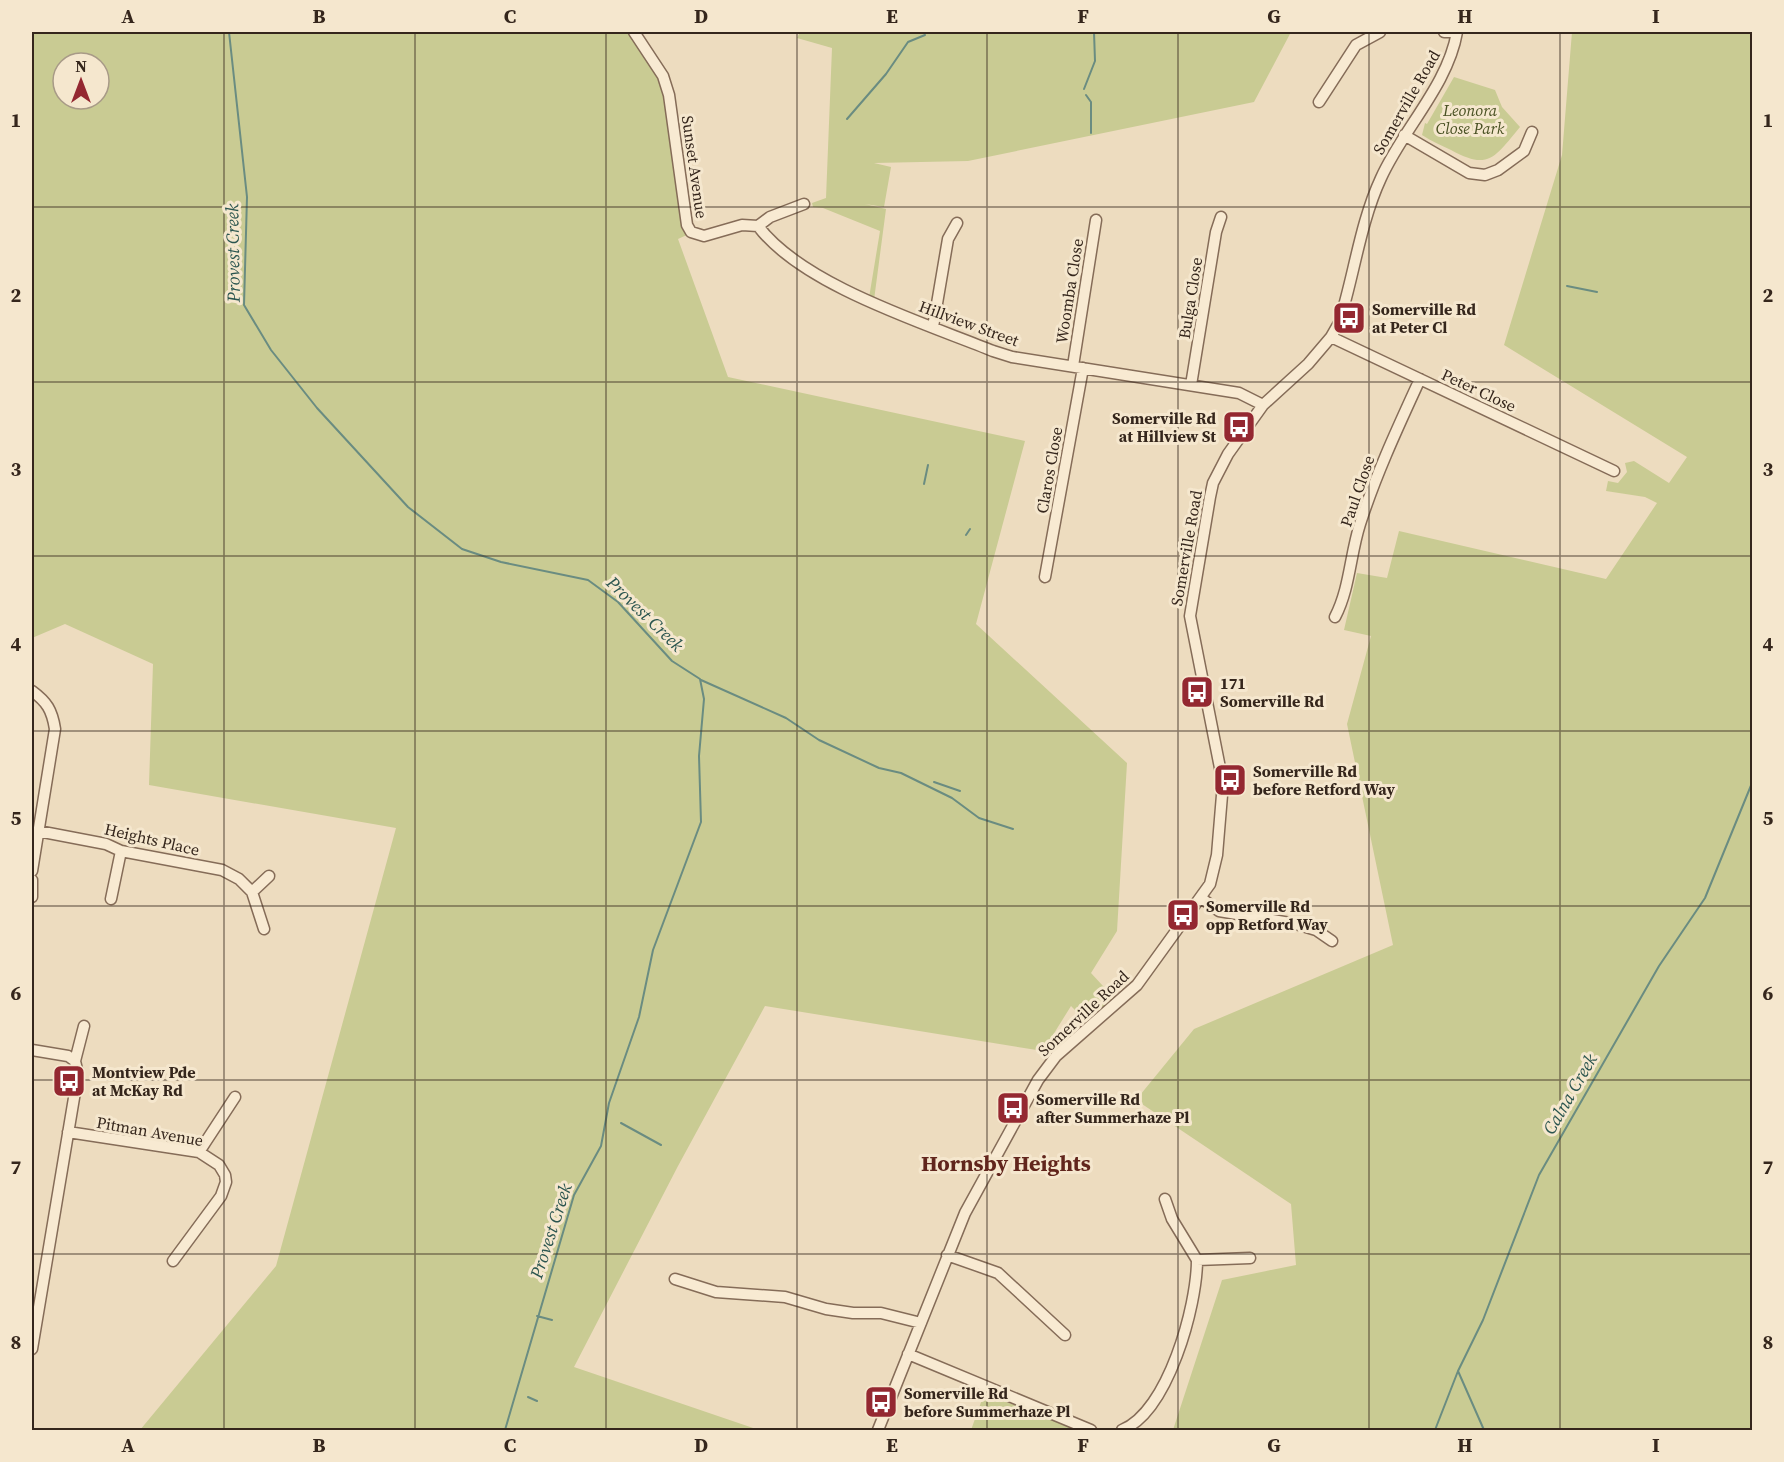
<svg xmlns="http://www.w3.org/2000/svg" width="1784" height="1462" font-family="'Source Serif 4',serif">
	<rect width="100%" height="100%" fill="#eddcbf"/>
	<path fill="#c9cb93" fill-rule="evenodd" d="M32 32H630L666 89 689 234 678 239 728 377 1025 441 976 624 1127 763 1117 931 1091 973 1115 999 1089 1024 1071 1006 1043 1051 765 1006 678 1166 574 1367 759 1430H140L276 1266 396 828 149 785 153 664 65 624 32 638ZM63 63H99V99H63Z
		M800 32H1291L1254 102 968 161 874 163 891 167 884 207 865 204 886 209 874 300 869 298 880 231 823 208 813 207 812 203 826 198 832 48 797 38Z
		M1572 32H1752V1430H1173L1222 1280 1296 1265 1291 1204 1136 1100 1194 1029 1393 945 1347 724 1371 636 1344 630 1357 573 1387 578 1399 531 1606 579 1657 503 1645 497 1606 491 1608 481 1618 483 1627 472 1625 463 1634 461 1669 483 1687 457 1504 345 1562 155Z
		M1454 77 1495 90 1502 107 1520 127C1495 157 1489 171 1451 150 1441 145 1431 141 1422 135L1425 123 1427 124Z
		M984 1394 1083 1430H971Z"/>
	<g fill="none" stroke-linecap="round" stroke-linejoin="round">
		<path stroke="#6a8c81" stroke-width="2" d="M229 32 247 197 244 305 271 350 317 408 408 507 462 549 501 562 588 580 618 602 672 661 700 679 704 699 699 756 701 822 653 950 639 1017 609 1103 601 1146 574 1195 505 1430
			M1084 89 1095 61 1094 32
			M1086 95 1091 102V133
			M847 119 886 74 908 42 925 35
			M1567 286 1597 292
			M924 484 928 465
			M966 535 970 529
			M701 680 786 718 819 740 879 768 901 773 952 798 979 818 1013 829
			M934 782 960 791
			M621 1123 661 1145
			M537 1316 552 1320
			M1458 1371 1484 1430
			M528 1397 537 1401
			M1435 1430 1458 1371 1483 1320 1539 1175 1659 966 1705 898 1752 783"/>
		<g stroke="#856c58" stroke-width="13">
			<path id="minor" d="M634 32 663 76 669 95 687 225 691 232 704 236 742 225 758 226 770 217 804 204
				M1444 32H1457
				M1319 102 1356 45 1380 32
				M1404 135 1469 173 1485 175 1498 170 1524 151 1532 132
				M758 226C802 285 924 323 993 351L1012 357 1239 393 1263 405
				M933 327 948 239 957 223
				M1331 337 1614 471
				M1073 366 1096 220
				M1191 385 1216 232 1221 217
				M1045 577 1083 368
				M1335 617C1350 588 1350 555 1360 524 1376 474 1398 427 1420 379
				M32 691C47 702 52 710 55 729L32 871
				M38 831 106 844 121 851 222 870 239 879 252 892 269 876
				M32 880V897
				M252 892 264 929
				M1201 898 1219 911 1296 924 1316 930 1332 941
				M111 899 121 851
				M32 1050 68 1056 75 1061
				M68 1132 199 1152 219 1165 225 1175 226 1182 221 1196 173 1261
				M199 1152 235 1097
				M947 1255 998 1273 1065 1335
				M1197 1260 1250 1258
				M675 1279 716 1292 785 1297 826 1309 853 1313H881L921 1323
				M32 1349 78 1074 75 1061 84 1026
				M908 1354 1091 1430
				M878 1430 965 1213 1038 1080 1056 1056 1137 985 1210 884 1217 855 1223 783 1190 616 1210 497 1213 483 1228 454 1263 405 1308 364 1331 337 1339 323C1354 276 1360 223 1381 178 1403 129 1448 85 1457 32
				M1122 1430C1168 1412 1197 1306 1197 1260L1172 1219 1165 1199"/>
		</g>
		<use href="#minor" stroke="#f8ead2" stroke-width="10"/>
	</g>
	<path fill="none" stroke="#35261c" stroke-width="1.5" stroke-opacity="0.55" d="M224 32V1430M415 32V1430M606 32V1430M797 32V1430M987 32V1430M1178 32V1430M1369 32V1430M1560 32V1430M32 207H1752M32 382H1752M32 556H1752M32 731H1752M32 906H1752M32 1080H1752M32 1254H1752"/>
	<defs>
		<g id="bus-square" transform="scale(1.725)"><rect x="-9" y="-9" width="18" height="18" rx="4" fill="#942831" stroke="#f5e7ce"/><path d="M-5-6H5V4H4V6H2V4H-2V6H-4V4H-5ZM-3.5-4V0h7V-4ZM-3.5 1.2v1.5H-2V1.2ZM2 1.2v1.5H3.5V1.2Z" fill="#fff"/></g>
	</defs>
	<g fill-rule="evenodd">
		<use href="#bus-square" x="1349" y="318"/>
		<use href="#bus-square" x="1239" y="427"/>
		<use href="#bus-square" x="1197" y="692"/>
		<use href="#bus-square" x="1230" y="780"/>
		<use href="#bus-square" x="1183" y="915"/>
		<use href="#bus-square" x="69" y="1081"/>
		<use href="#bus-square" x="1013" y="1108"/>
		<use href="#bus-square" x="881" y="1402"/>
	</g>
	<g text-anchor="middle" stroke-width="6" stroke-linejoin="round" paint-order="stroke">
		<g font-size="16" fill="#35261c" stroke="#f5e7ce">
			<text transform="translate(1406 102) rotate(-60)" y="6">Somerville Road</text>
			<text transform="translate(695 167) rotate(82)" y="6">Sunset Avenue</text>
			<text transform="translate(1069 291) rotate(-81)" y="6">Woomba Close</text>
			<text transform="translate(1190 298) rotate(-81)" y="6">Bulga Close</text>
			<text transform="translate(969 323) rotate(20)" y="6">Hillview Street</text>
			<text transform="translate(1479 390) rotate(25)" y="6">Peter Close</text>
			<text transform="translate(1049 470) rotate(-80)" y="6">Claros Close</text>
			<text transform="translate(1357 491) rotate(-71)" y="6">Paul Close</text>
			<text transform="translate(1186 548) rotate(-80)" y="6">Somerville Road</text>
			<text transform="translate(152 839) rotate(13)" y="6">Heights Place</text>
			<text transform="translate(1083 1013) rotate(-43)" y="6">Somerville Road</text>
			<text transform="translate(150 1131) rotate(10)" y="6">Pitman Avenue</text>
		</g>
		<g font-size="16" font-style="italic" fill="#495123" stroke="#f5e7ce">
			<text x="1470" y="116">Leonora<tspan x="1470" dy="18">Close Park</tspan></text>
		</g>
		<g font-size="16" font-weight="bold" fill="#35261c" stroke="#f5e7ce" text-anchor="start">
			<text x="1372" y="315">Somerville Rd<tspan x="1372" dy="18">at Peter Cl</tspan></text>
			<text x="1216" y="424" text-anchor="end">Somerville Rd<tspan x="1216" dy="18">at Hillview St</tspan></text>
			<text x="1220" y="689">171<tspan x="1220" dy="18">Somerville Rd</tspan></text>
			<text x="1253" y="777">Somerville Rd<tspan x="1253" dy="18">before Retford Way</tspan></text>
			<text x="1206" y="912">Somerville Rd<tspan x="1206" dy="18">opp Retford Way</tspan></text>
			<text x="92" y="1078">Montview Pde<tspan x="92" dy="18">at McKay Rd</tspan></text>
			<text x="1036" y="1105">Somerville Rd<tspan x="1036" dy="18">after Summerhaze Pl</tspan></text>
			<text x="904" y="1399">Somerville Rd<tspan x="904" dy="18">before Summerhaze Pl</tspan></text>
		</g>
		<g font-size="18" font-style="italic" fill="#2b554f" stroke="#f5e7ce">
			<text transform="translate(233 253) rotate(-91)" y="6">Provest Creek</text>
			<text transform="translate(645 614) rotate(44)" y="6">Provest Creek</text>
			<text transform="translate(1570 1094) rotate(-60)" y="6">Calna Creek</text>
			<text transform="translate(551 1231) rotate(-72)" y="6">Provest Creek</text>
		</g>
		<g font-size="22" font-weight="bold" fill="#61251c" stroke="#f5e7ce">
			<text x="1006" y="1171">Hornsby Heights</text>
		</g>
	</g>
	<rect width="1784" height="1462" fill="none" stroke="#f5e7ce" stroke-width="66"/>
	<g transform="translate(81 81)"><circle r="28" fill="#f5e7ce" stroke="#a89a87" stroke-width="1.5"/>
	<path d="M0-4.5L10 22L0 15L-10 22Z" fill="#942831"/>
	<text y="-9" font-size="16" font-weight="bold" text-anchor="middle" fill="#35261c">N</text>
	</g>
	<rect x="33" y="33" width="1718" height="1396" fill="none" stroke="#35261c" stroke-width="2"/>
	<g font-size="20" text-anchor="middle" font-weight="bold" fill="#35261c">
		<text x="128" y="23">A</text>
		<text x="319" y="23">B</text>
		<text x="510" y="23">C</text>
		<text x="701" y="23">D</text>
		<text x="892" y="23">E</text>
		<text x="1083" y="23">F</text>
		<text x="1274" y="23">G</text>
		<text x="1465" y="23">H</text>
		<text x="1656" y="23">I</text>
		<text x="16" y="127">1</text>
		<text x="1768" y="127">1</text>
		<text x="16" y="302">2</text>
		<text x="1768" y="302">2</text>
		<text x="16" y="476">3</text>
		<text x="1768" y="476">3</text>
		<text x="16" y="651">4</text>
		<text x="1768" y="651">4</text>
		<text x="16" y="825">5</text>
		<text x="1768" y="825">5</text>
		<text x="16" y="1000">6</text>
		<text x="1768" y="1000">6</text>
		<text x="16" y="1174">7</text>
		<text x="1768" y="1174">7</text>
		<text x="16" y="1349">8</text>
		<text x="1768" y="1349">8</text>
		<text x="128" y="1452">A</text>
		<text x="319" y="1452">B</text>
		<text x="510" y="1452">C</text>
		<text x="701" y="1452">D</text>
		<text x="892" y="1452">E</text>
		<text x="1083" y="1452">F</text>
		<text x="1274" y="1452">G</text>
		<text x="1465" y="1452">H</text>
		<text x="1656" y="1452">I</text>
	</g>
</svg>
